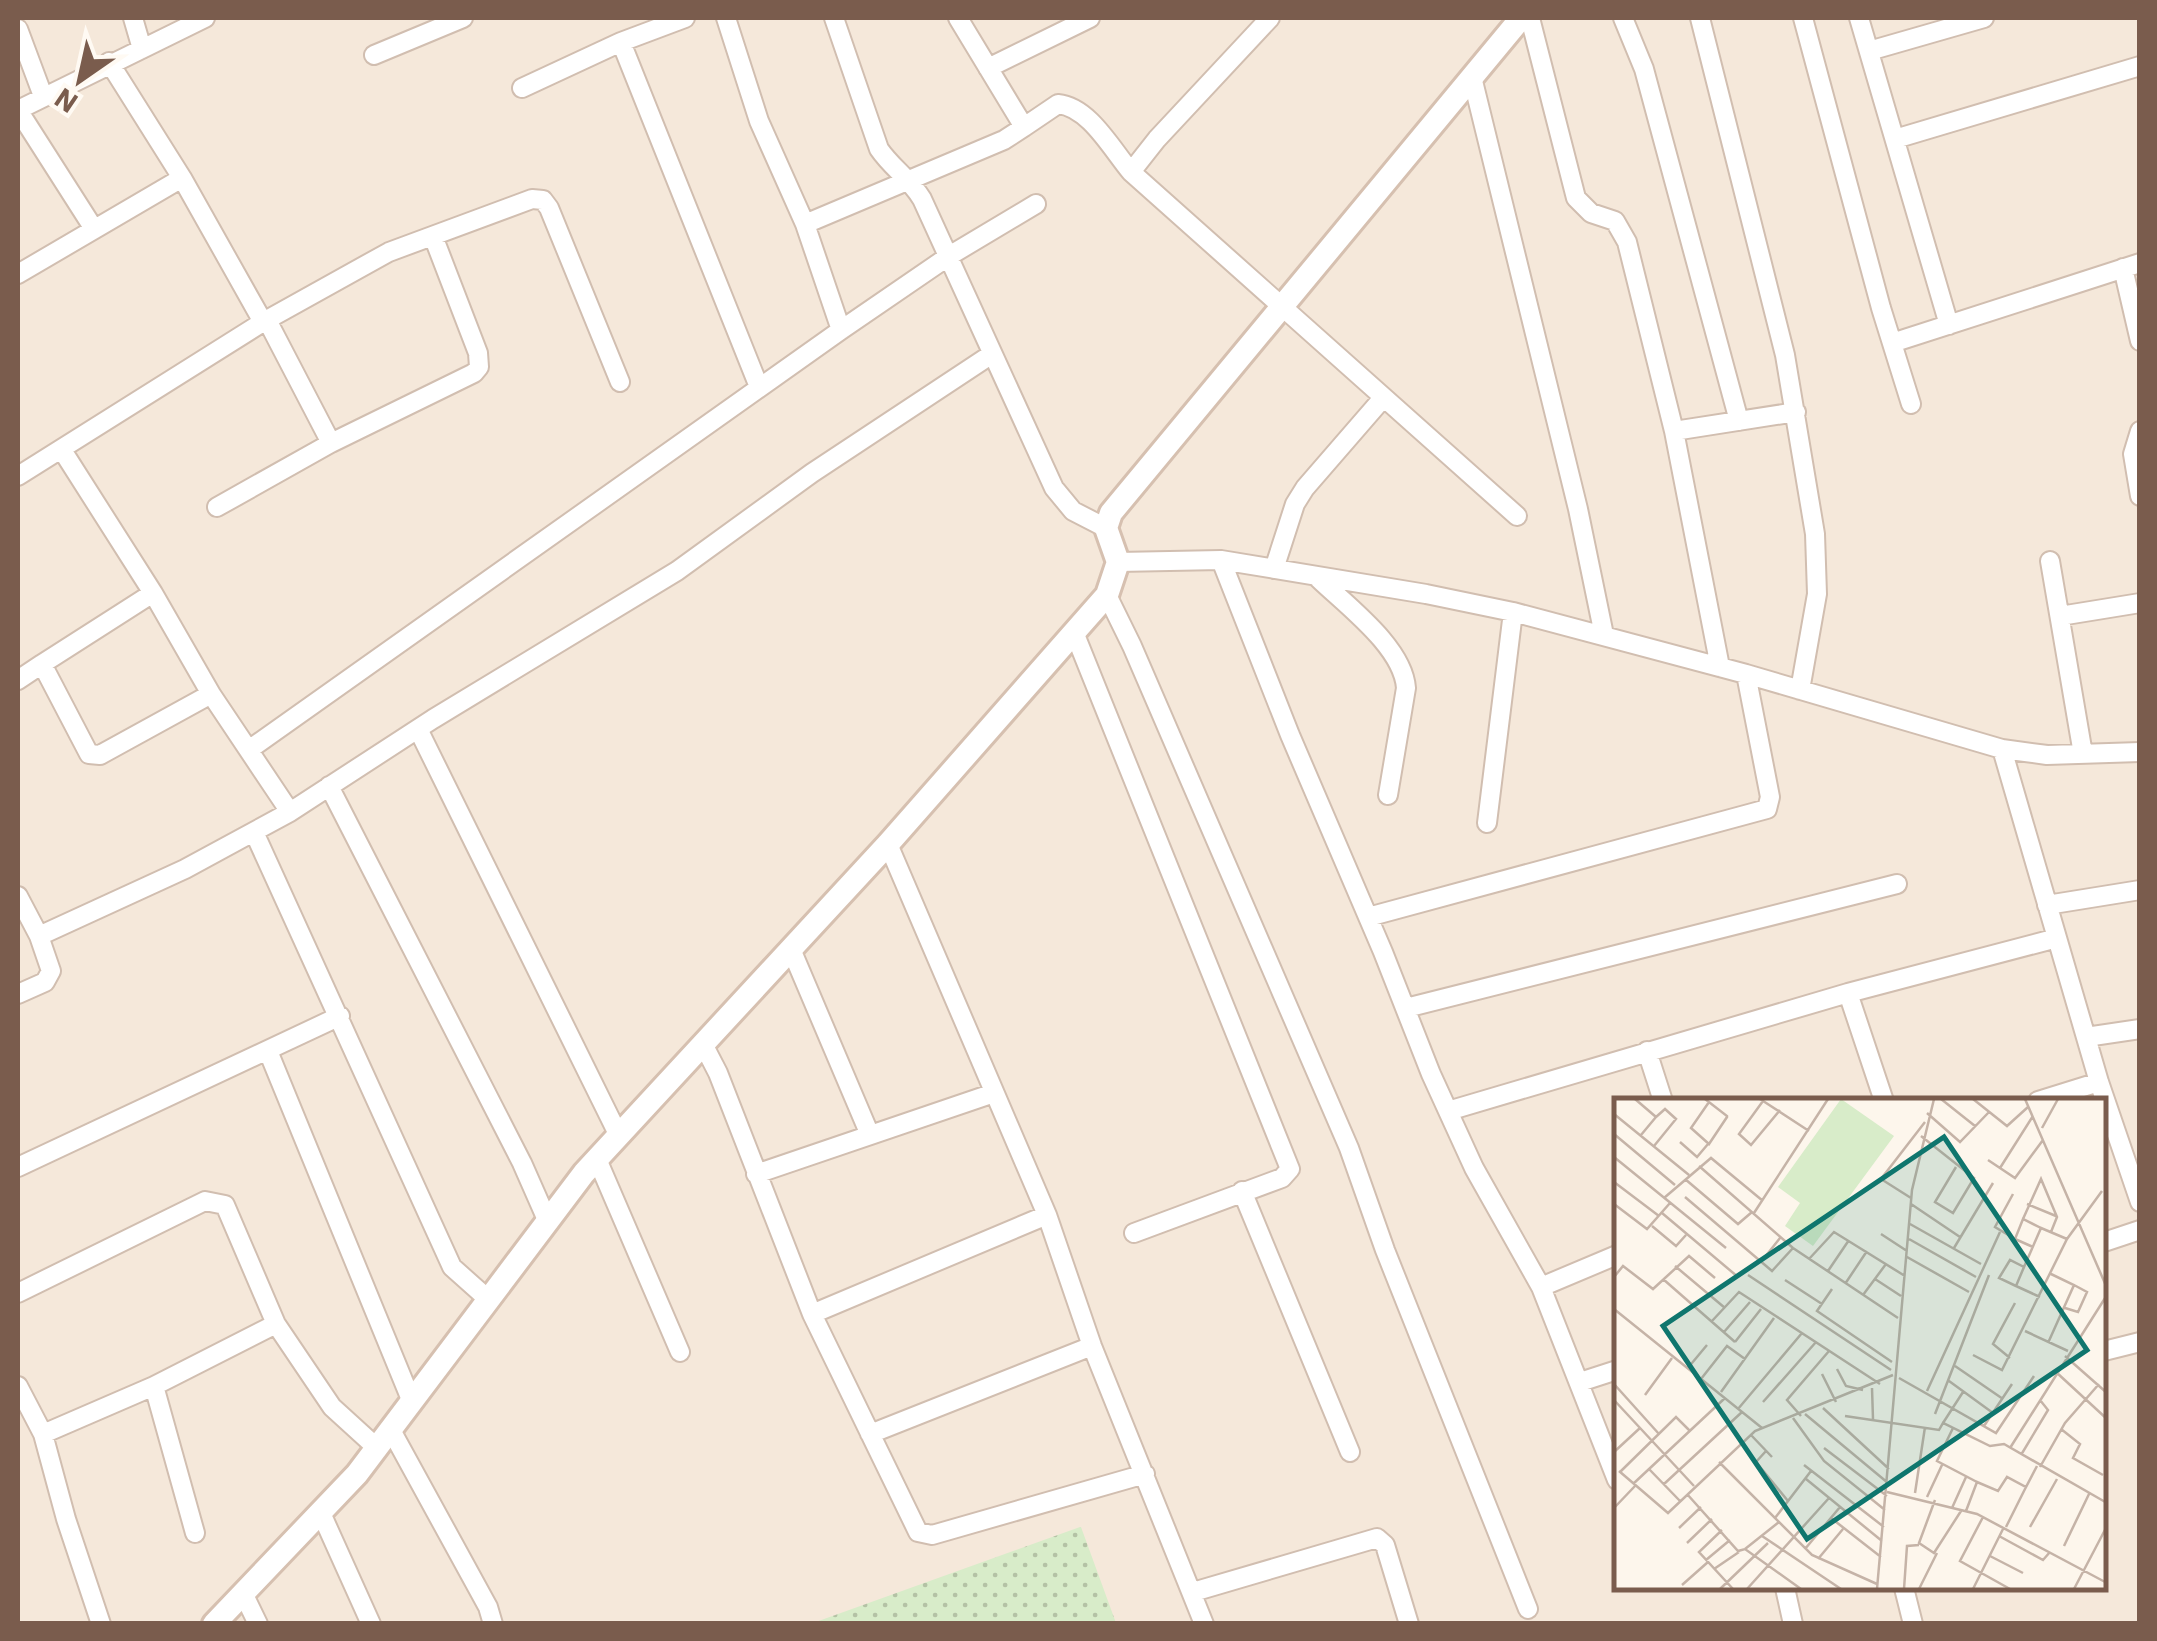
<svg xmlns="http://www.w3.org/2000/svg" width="2157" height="1641" font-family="'IBM Plex Sans',sans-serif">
	<defs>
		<pattern id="grass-dots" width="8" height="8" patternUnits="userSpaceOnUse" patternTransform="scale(2.5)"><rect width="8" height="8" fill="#d8ecc9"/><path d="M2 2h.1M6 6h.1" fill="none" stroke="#b4c2a5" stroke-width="1.8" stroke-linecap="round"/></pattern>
	</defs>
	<rect width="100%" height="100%" fill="#fdf6ec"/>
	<path fill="#f5e8da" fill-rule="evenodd" d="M18 18H2139V1623H18ZM1617 1101H2104V1588H1617Z"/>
	<path fill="url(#grass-dots)" d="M1081 1527 1116 1623H813L1080 1527Z"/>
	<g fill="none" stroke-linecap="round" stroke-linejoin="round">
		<g stroke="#d1beb0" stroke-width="22">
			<path id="street" d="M133 18 142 49
				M726 18 759 121 805 224 841 330
				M834 18 879 149C892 168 910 179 922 199L1054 488 1073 511 1106 528
				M958 18 1024 127 1058 104C1089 107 1111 148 1131 172L1517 516
				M1530 18 1576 198 1591 213 1615 221 1627 242 1674 431 1720 667
				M1623 18 1644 69 1739 421
				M1700 18 1785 355 1815 534 1817 594 1800 690
				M1803 18 1881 308 1911 404
				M1859 18 1949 325
				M18 29 43 96
				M621 42 759 387
				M1869 51 1984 18
				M374 55 463 18
				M109 62 182 178 263 322
				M988 68 1090 18
				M1472 77 1578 509 1604 635
				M522 88 621 42 685 18
				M18 110 205 18
				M18 110 94 229
				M1895 139 2140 66
				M1131 172 1157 139 1270 18
				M805 224 1004 140 1024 127
				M2123 268 2140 341
				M18 274 182 178
				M267 320 331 443
				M1892 343 2140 263
				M1674 431 1796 412
				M2140 431 2133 454 2140 496
				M62 450 153 593 211 694 100 755 89 754 42 664 153 593
				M18 476 263 322 389 252 532 199 543 200 549 208 620 382
				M217 507 331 443 474 373 479 367 478 353 433 236
				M1221 560 1290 735 1383 952 1431 1074 1474 1168 1541 1287 1617 1480
				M2050 561 2083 754
				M1118 562 1221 560 1426 594 1513 612 1746 674 2002 749 2047 755 2140 752
				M1274 569 1295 504 1305 488 1383 398
				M1318 578C1347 606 1403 647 1406 688L1388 795
				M1107 595 1132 646 1349 1148 1385 1250 1528 1609
				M2060 616 2140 603
				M1074 632 1290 1169 1282 1178 1134 1233
				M18 680 42 664
				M211 694 290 812
				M418 729 619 1136
				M250 749 841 330 949 256 1036 204
				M2002 749 2099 1082 2140 1202
				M329 786 522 1163 548 1222
				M1487 823 1513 612
				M254 832 452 1267 489 1300
				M888 844 1047 1215 1092 1346 1204 1624
				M18 896 39 936 51 971 45 982 18 994
				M2047 905 2140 890
				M1368 917 1767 809 1770 797 1746 674
				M39 936 185 869 290 812 433 719 677 571 812 473 992 354
				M791 949 870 1135
				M1848 993 1884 1101
				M1406 1008 1897 884
				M2086 1037 2140 1029
				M703 1044 718 1073 812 1314 918 1532 932 1535 1145 1474
				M268 1051 412 1402
				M1647 1051 1663 1101
				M2038 1101 2099 1082
				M1448 1111 1848 993 2057 938
				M597 1159 680 1352
				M18 1167 340 1016
				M756 1174 994 1093
				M1242 1191 1350 1452
				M2104 1242 2140 1230
				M1541 1287 1617 1255
				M18 1293 205 1201 225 1205 276 1324 154 1386 43 1434
				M812 1314 1047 1215
				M276 1324 332 1407 377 1448
				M2104 1351 2140 1342
				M1580 1382 1617 1370
				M18 1386 43 1434 66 1519 101 1624
				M154 1386 195 1533
				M391 1430 488 1607 493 1624
				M870 1434 1092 1346
				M321 1513 371 1624
				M1785 1588 1793 1624
				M1904 1588 1913 1624
				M1193 1592 1377 1538 1385 1545 1409 1624
				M243 1593 258 1624"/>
		</g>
		<g stroke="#d6c0b0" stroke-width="28">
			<path id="secondary" d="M214 1624 357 1474 584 1173 888 844 1107 595 1118 562 1106 528 1111 513 1521 18"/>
		</g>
		<use href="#street" stroke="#fff" stroke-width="18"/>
		<use href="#secondary" stroke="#fff" stroke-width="22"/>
	</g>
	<g transform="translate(1614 1098)">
		<rect width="492" height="492" fill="#fdf6ec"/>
		<path d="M227 1 280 38 199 148 171 128 186 105 164 89Z" fill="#d8ecc9"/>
		<path fill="none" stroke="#c5b3a7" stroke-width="2.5" d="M21 1 42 19 27 37M91 1 113 18V19L95 46 77 30 95 4M146 1 195 33M327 1 361 28M359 1 393 28 414 9M411 1 493 190M149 3 125 36 137 47 166 12M313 15 346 44 375 14M0 16 75 77M428 30 444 1M0 36 61 87M307 38 360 80 339 115 321 104 342 69M66 44 83 59 94 46M40 48 62 21 51 11 42 19M0 59 112 150M374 62 401 80 429 42M85 68 179 150 284 220M386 70 419 18M71 81 124 126 138 114M0 84 45 118M399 96 381 129 401 141M71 99 158 173 179 150M50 100 97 60 149 103M297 100 267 81 311 24M0 106 33 131 56 105M297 106 346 139M413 106 442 118M48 115 124 179M140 115 214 1M409 121 427 81 443 119 437 134M296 126 367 166M38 128 62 148 72 137M267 136 293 153M295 141 362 179M419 149 401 141 409 121 427 130M340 150 379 85M293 159 355 194M195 161 220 134 291 178M147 164 166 140M61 168 111 210M410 169 427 130 453 141M214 173 235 142M134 177 277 272M0 179 9 168 39 191 75 158 101 180M49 181 121 244M261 181 287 198M171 182 208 206M231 186 253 153M402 188 410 169 396 162 385 180 402 188 426 199M218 191 203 213 278 264M249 197 272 166M451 210 464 214 473 194 460 187M0 211 148 330M98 223 125 194 266 286M411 233 454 253M110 234 136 204M121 244 147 211M434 245 460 187 437 176M359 257 388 272 453 141 488 93M451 258 493 295M396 260 379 246 401 205M341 268 389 301M73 271 93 247M223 271 232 288 249 292M442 274 493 321M208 276 222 304M285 280 382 335 420 278M87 281 113 248 131 261M335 283 379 315M0 286 45 336M258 290 259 321M313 293 386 134M107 294 160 220M31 297 58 260M0 302 80 388M149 304 202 244M209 310 275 371M124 311 188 235M191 316 274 385M321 316 375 177M187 318 173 302 215 253M231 318 325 332 329 325 376 348 390 346 493 405M179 320 210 363 271 412M329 325 349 294M370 328 398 286M339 330 323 363 363 384M447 331 466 346 459 360 489 377M137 337 158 359M210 350 273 398M396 350 493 197M152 353 142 364 174 403M0 354 26 330M407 357 434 312 426 302M105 364 198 457 263 486M190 367 270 429M426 369 451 325 485 286M35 371 66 403M5 373 54 415 141 333 279 277M6 374 62 319 76 333M192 381 268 443M19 386 111 300M50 386 128 314M273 394 363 416 493 485M301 395 311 329M73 396 124 453 131 451 187 491M313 399 328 367M321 402 305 445 320 455 347 413M0 410 21 388M338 410 352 379M352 413 363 384 384 393 393 379 412 389 423 368M369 419 346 463 396 491M161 420 197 373M217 420 267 459M392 429 412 389M416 429 443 381M65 430 87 409M108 432 85 454 119 491M148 438 227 491M385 438 429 462 436 454M73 445 98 421M450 448 475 396M131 451 165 424M191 451 226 409M376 458 409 475M204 461 229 431M92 462 116 442M100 471 125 454M68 487 94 464M106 491 154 445M133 491 215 400M263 491 298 92 320 1M290 491 293 448 305 447M305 491 323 455M359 491 390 429M460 491 493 428"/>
		<path fill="#0f766e" fill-opacity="0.15" stroke="#0f766e" stroke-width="5" d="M330 39 473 252 193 441 49 228Z"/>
		<rect width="492" height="492" fill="none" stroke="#7a5c4d" stroke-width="5"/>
	</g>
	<rect width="2157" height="1641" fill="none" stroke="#7a5c4d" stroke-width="40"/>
	<g transform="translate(80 80) rotate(214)" stroke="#fffaf3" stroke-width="8" paint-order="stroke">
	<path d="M0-8L18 38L0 25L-18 38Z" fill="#7a5c4d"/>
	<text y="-15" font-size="28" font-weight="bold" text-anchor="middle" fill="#7a5c4d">N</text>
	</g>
</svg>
